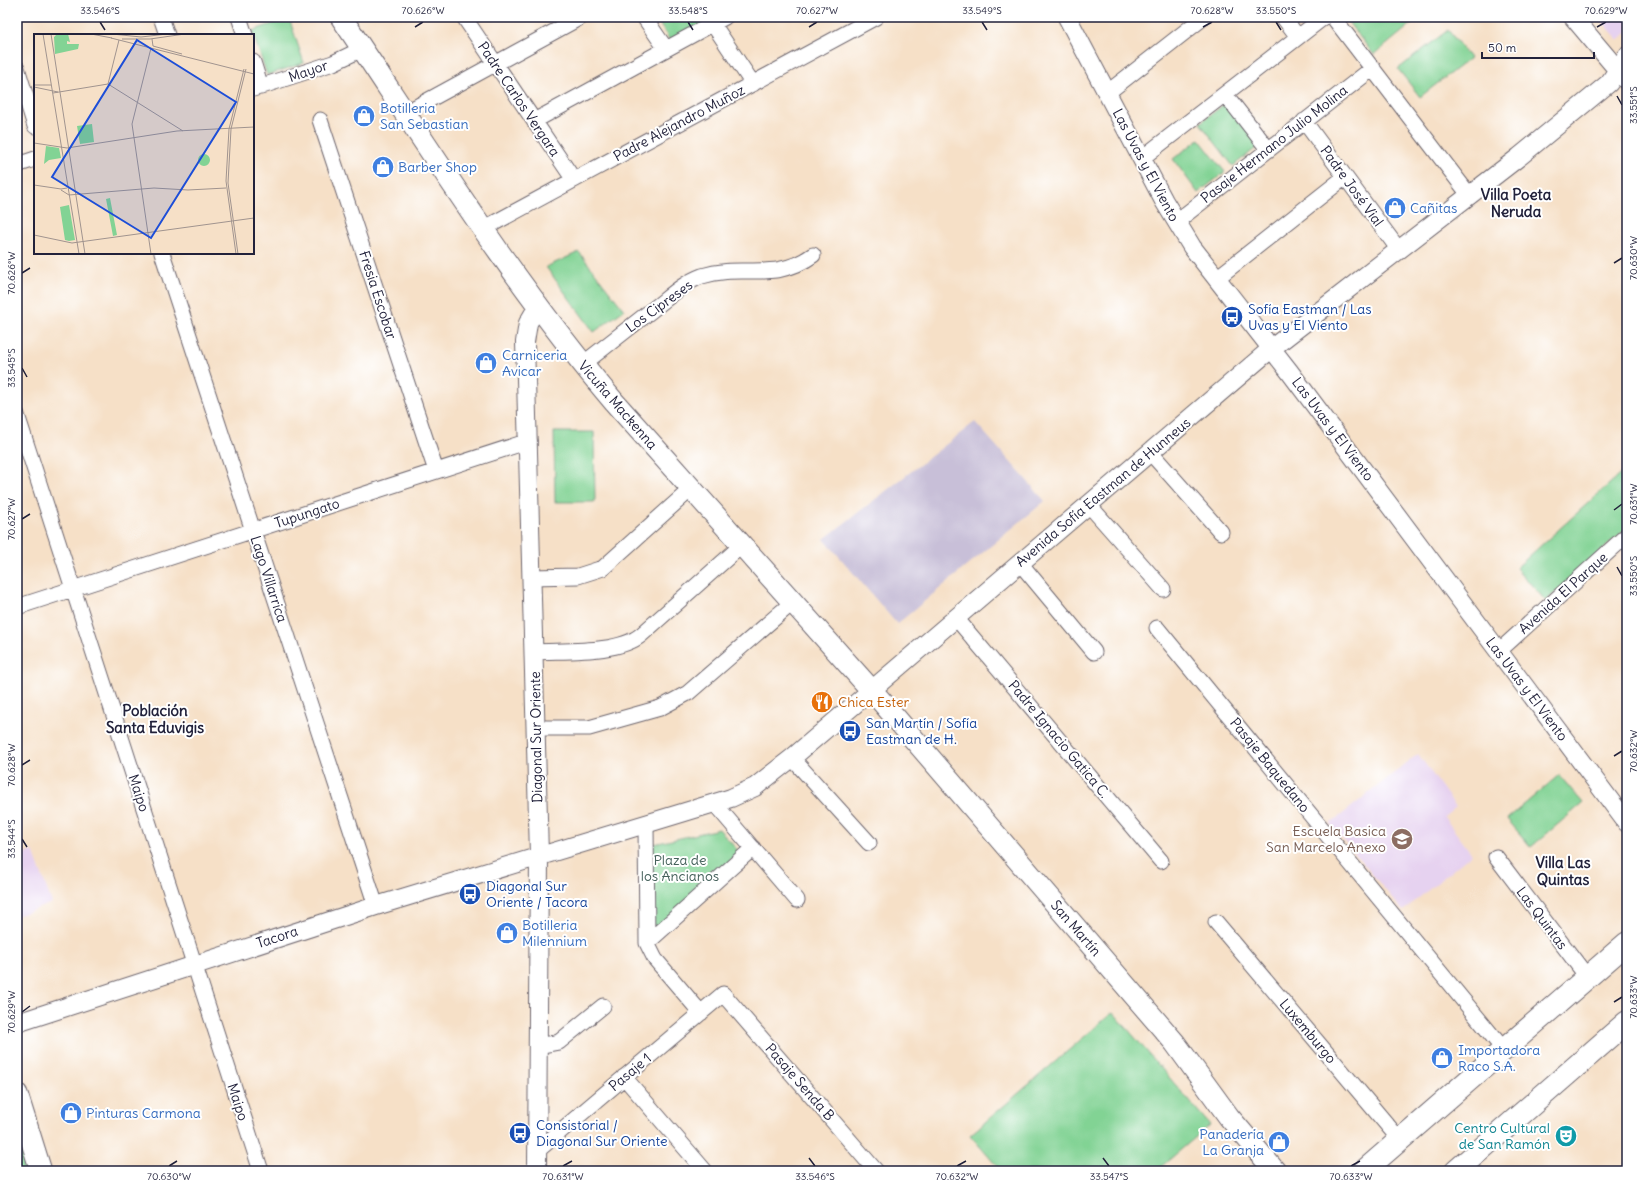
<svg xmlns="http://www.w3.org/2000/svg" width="1644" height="1188" font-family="Delius,sans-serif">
	<rect width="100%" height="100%" fill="#fff"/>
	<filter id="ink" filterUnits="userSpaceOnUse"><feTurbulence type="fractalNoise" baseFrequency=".025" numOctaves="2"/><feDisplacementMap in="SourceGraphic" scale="8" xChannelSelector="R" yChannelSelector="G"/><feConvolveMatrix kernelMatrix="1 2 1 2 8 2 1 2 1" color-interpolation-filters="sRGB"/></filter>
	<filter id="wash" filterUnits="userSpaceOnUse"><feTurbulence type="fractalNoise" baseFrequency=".012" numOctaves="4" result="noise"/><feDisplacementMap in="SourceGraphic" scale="16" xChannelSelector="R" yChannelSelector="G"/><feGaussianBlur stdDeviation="0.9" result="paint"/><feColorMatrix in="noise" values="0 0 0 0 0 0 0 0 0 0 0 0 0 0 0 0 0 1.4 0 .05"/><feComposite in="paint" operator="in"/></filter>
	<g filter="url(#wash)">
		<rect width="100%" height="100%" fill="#f6e0c7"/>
		<path fill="#e6d2f0" d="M1598 17H1627V32L1619 40Z
			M1418 754 1456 807 1444 817 1472 854 1403 911 1330 824Z
			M33 851 52 903 17 916V857Z"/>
		<path fill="#c8bfd8" d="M975 422 1045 501 897 624 824 539Z"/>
		<path fill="#82d394" stroke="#527a68" d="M655 17H715L671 42Z
			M1344 17H1420L1374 55Z
			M289 18 304 63 267 75 252 31Z
			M1448 30 1470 58 1420 97 1398 69Z
			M1227 102 1260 145 1233 166 1200 123Z
			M1199 139 1225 172 1198 193 1173 159Z
			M579 252 624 310 594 332 546 267Z
			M554 432H594L595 502H555Z
			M1627 468V528L1546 601 1516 568Z
			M1559 775 1583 803 1531 847 1507 819Z
			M719 829 740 853 652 933 650 845Z
			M1113 1012 1210 1125 1156 1171H1001L970 1135Z
			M27 1144 36 1171H17V1150Z"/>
	</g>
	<g filter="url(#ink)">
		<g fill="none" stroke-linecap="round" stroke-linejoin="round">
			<g stroke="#6c646c" stroke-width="17">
				<path id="minor" d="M161 17 167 35
					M239 17 245 35
					M464 17 574 180
					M644 17 666 49
					M1283 17 1298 37
					M1333 17 1470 196
					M713 24 753 84
					M253 62 261 87
					M17 68 35 126
					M253 89 333 63 362 49
					M1107 93 1204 17
					M1225 94 1268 149
					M405 113 581 17
					M320 120 436 471
					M534 121 725 17
					M1304 121 1399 250
					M1142 158 1324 17
					M17 165 35 159
					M1176 222 1373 68
					M483 229 876 17
					M162 253 376 906
					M1217 278 1345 177
					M583 364C606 346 629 328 652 310 668 298 683 283 702 276 743 263 774 283 813 255
					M17 415 261 1171
					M1150 452 1221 532
					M1089 505 1163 589
					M1020 563 1094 652
					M532 577 578 576 603 568 692 488
					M17 607 529 441
					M956 618 1161 861
					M1157 628 1504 1050
					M1499 651 1627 535
					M534 652C564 650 618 654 641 635L742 545
					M536 728H589L660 708 688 693 793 602
					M792 758 869 843
					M714 803 797 900
					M646 824 647 943 655 959 701 1013
					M1496 857 1588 978
					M1216 922 1400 1140
					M647 943 753 848
					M538 1046 559 1042 603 1006
					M624 1077 705 1171
					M537 1151 723 994 876 1171"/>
			</g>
			<g stroke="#6c646c" stroke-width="20">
				<path id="tertiary" d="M1067 17 1164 201 1192 247 1289 371 1627 823
					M1573 17 1627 81
					M17 1023 376 906 731 798 755 787 792 758 1272 348 1519 157 1609 83 1627 56
					M537 1171 539 855 525 342 528 323 538 306"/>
			</g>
			<g stroke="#6c646c" stroke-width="23">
				<path id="secondary" d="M341 17C429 148 513 283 615 403L882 702 1175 1043 1229 1117 1275 1171
					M17 1094 41 1171"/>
			</g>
			<g stroke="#6c646c" stroke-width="24">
				<path id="primary" d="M1364 1171 1627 943
					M1456 1171 1627 1022"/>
			</g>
			<use href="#minor" stroke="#fff" stroke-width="15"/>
			<use href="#tertiary" stroke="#fff" stroke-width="18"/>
			<use href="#secondary" stroke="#fff" stroke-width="21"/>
			<use href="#primary" stroke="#fff" stroke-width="22"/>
		</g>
	</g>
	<path fill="none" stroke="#22223b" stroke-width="1.5" d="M100 22 105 30M688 22 693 30M982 22 987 30M1276 22 1281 30M415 27 423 22M809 27 817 22M1203 27 1212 22M1597 27 1606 22M1617 96 1622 105M1614 263 1622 258M22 273 30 268M22 368 27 377M1614 510 1622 504M22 519 30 514M1617 567 1622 576M1614 756 1622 751M22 765 30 760M22 839 27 847M1614 1002 1622 997M22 1012 30 1006M809 1158 815 1166M1103 1158 1109 1166M169 1166 177 1161M563 1166 572 1161M957 1166 966 1161M1351 1166 1360 1161"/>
	<defs>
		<g id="shop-disc" transform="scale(1.15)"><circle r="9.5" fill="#3f7fe0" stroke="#fff"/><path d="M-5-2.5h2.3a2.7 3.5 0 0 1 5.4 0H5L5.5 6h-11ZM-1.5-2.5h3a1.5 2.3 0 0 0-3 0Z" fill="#fff"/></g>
		<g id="bus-disc" transform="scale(1.15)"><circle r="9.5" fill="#1a4fb4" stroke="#fff"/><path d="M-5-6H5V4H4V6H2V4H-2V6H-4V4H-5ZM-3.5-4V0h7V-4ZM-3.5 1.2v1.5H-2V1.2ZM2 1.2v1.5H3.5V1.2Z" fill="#fff"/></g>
		<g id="restaurant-disc" transform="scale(1.15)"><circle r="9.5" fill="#e8710a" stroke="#fff"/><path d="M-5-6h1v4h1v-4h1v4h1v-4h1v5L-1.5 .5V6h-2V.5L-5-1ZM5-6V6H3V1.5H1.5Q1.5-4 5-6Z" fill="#fff"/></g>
		<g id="school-disc" transform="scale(1.15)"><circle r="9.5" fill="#8d6e63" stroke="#fff"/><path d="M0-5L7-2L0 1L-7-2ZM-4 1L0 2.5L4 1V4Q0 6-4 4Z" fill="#fff"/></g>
		<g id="theatre-disc" transform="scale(1.15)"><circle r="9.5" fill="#0f9aa8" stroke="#fff"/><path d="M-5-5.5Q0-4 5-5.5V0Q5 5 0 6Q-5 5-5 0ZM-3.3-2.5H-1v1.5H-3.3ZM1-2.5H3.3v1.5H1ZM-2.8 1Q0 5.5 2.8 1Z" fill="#fff"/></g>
	</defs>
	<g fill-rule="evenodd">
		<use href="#shop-disc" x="364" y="116"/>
		<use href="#shop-disc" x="383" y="167"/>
		<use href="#shop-disc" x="1395" y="208"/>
		<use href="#bus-disc" x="1232" y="317"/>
		<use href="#shop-disc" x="486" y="363"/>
		<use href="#restaurant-disc" x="822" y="702"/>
		<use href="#bus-disc" x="850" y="731"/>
		<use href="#school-disc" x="1402" y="839"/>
		<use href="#bus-disc" x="470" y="894"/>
		<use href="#shop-disc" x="507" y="933"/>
		<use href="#shop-disc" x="1442" y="1058"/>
		<use href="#shop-disc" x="71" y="1113"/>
		<use href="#bus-disc" x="520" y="1133"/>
		<use href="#theatre-disc" x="1566" y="1136"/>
		<use href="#shop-disc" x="1279" y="1142"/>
	</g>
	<g text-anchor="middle" stroke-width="4" stroke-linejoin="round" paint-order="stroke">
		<g font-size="14" fill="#22223b" stroke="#fff">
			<text transform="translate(308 71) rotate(-19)" y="5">Mayor</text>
			<text transform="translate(519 99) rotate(56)" y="5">Padre Carlos Vergara</text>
			<text transform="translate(679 123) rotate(-28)" y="5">Padre Alejandro Muñoz</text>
			<text transform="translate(1274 144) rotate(-38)" y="5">Pasaje Hermano Julio Molina</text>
			<text transform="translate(1146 165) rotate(62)" y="5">Las Uvas y El Viento</text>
			<text transform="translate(1352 186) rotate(54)" y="5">Padre José Vial</text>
			<text transform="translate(378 295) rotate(72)" y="5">Fresia Escobar</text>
			<text transform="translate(659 306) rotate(-36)" y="5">Los Cipreses</text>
			<text transform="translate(618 405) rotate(49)" y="5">Vicuña Mackenna</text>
			<text transform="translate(1333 429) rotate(53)" y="5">Las Uvas y El Viento</text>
			<text transform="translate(1103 492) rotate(-40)" y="5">Avenida Sofía Eastman de Hunneus</text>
			<text transform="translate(307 513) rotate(-18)" y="5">Tupungato</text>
			<text transform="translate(269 579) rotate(72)" y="5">Lago Villarrica</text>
			<text transform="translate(1563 593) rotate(-42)" y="5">Avenida El Parque</text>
			<text transform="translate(1527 689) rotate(53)" y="5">Las Uvas y El Viento</text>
			<text transform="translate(536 737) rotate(-91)" y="5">Diagonal Sur Oriente</text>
			<text transform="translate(1059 739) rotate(50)" y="5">Padre Ignacio Gatica C.</text>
			<text transform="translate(1270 765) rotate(51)" y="5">Pasaje Baquedano</text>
			<text transform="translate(139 793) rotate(72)" y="5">Maipo</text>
			<text transform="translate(1542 918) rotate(53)" y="5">Las Quintas</text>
			<text transform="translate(1076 928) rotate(49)" y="5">San Martín</text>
			<text transform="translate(277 937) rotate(-18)" y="5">Tacora</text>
			<text transform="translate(1308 1031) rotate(50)" y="5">Luxemburgo</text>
			<text transform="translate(630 1072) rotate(-40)" y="5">Pasaje 1</text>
			<text transform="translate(800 1082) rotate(49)" y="5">Pasaje Senda B</text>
			<text transform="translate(238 1102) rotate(72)" y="5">Maipo</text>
		</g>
		<g font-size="14" fill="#366cbe" stroke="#fff" text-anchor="start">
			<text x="380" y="113">Botilleria<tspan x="380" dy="16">San Sebastian</tspan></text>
			<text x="398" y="172">Barber Shop</text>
			<text x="1410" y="213">Cañitas</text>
			<text x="502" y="360">Carniceria<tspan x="502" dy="16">Avicar</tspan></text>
			<text x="522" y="930">Botilleria<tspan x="522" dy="16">Milennium</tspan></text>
			<text x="1458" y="1055">Importadora<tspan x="1458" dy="16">Raco S.A.</tspan></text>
			<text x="86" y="1118">Pinturas Carmona</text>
			<text x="1264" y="1139" text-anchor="end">Panadería<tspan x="1264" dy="16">La Granja</tspan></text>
		</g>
		<g font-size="14" fill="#164399" stroke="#fff" text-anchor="start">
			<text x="1248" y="314">Sofía Eastman / Las<tspan x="1248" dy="16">Uvas y El Viento</tspan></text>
			<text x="866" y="728">San Martín / Sofía<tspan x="866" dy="16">Eastman de H.</tspan></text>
			<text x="486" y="891">Diagonal Sur<tspan x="486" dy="16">Oriente / Tacora</tspan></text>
			<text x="536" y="1130">Consistorial /<tspan x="536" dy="16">Diagonal Sur Oriente</tspan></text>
		</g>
		<g font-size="14" fill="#c56008" stroke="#fff" text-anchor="start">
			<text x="838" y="707">Chica Ester</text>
		</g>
		<g font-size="14" fill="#785e54" stroke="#fff" text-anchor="end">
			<text x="1386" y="836">Escuela Basica<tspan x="1386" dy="16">San Marcelo Anexo</tspan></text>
		</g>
		<g font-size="14" fill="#44605a" stroke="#fff">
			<text x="680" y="865">Plaza de<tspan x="680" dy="16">los Ancianos</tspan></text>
		</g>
		<g font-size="14" fill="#0d838f" stroke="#fff" text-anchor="end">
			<text x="1550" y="1133">Centro Cultural<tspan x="1550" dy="16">de San Ramón</tspan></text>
		</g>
		<g font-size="15" font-weight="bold" fill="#22223b" stroke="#fff">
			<text x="1516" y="200">Villa Poeta<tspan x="1516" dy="17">Neruda</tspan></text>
			<text x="155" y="716">Población<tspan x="155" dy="17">Santa Eduvigis</tspan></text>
			<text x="1563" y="868">Villa Las<tspan x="1563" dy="17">Quintas</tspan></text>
		</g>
	</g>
	<g transform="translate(34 34)">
		<rect width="220" height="220" fill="#f6e0c7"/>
		<path d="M23 0H34L36 8 33 7V10H45L44 15 21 20 20 3ZM58 90 60 108 46 110 43 92ZM12 112 25 114 27 124 15 126 10 130ZM164 126a6 6 0 1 1 12 0a6 6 0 1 1-12 0ZM76 164 83 201 79 202 72 165ZM35 171 41 206 35 207 31 206 26 173Z" fill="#82d394"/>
		<path fill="none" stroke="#a1948f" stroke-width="1" d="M9 0 45 220M17 0 51 220M57 0 78 4M78 0 107 3 133 0M77 4 220 40M88 5H116L151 0M118 5 119 12 148 20M74 50 149 97M74 50 85 6M0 51H17M0 53 24 58M19 59 74 50M0 109 33 114 143 97 220 93M0 151 27 155 33 154M27 156 35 161 120 154 154 156 192 154M0 201 38 209 220 184M117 220 98 90 117 14M202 220 192 147 195 95 210 35M204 220 194 149 197 95 212 35"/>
		<path fill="#1d4ed8" fill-opacity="0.15" stroke="#1d4ed8" stroke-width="2" d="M103 6 202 68 117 204 18 143Z"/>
		<rect width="220" height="220" fill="none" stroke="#22223b" stroke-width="2"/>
	</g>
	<rect width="1644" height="1188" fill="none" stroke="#fff" stroke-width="44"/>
	<path d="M1482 52v6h112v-6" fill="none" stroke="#22223b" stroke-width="2"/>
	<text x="1488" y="52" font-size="12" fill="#22223b" stroke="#ffffff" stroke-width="3" paint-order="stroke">50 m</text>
	<rect x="22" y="22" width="1600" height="1144" fill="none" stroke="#22223b" stroke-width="1.5"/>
	<g font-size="10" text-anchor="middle" fill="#22223b">
		<text x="100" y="14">33.546°S</text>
		<text x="423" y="14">70.626°W</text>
		<text x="688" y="14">33.548°S</text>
		<text x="817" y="14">70.627°W</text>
		<text x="982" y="14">33.549°S</text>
		<text x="1212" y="14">70.628°W</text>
		<text x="1276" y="14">33.550°S</text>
		<text x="1606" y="14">70.629°W</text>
		<text transform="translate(1633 105) rotate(-90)" y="4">33.551°S</text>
		<text transform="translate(1633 258) rotate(-90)" y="4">70.630°W</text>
		<text transform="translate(11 273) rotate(-90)" y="4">70.626°W</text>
		<text transform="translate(11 368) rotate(-90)" y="4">33.545°S</text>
		<text transform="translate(1633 504) rotate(-90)" y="4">70.631°W</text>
		<text transform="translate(11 519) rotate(-90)" y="4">70.627°W</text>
		<text transform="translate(1633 576) rotate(-90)" y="4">33.550°S</text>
		<text transform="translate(1633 751) rotate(-90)" y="4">70.632°W</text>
		<text transform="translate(11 765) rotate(-90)" y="4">70.628°W</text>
		<text transform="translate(11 839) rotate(-90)" y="4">33.544°S</text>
		<text transform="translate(1633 997) rotate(-90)" y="4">70.633°W</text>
		<text transform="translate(11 1012) rotate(-90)" y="4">70.629°W</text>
		<text x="169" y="1180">70.630°W</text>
		<text x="563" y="1180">70.631°W</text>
		<text x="815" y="1180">33.546°S</text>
		<text x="957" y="1180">70.632°W</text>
		<text x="1109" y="1180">33.547°S</text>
		<text x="1351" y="1180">70.633°W</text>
	</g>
</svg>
